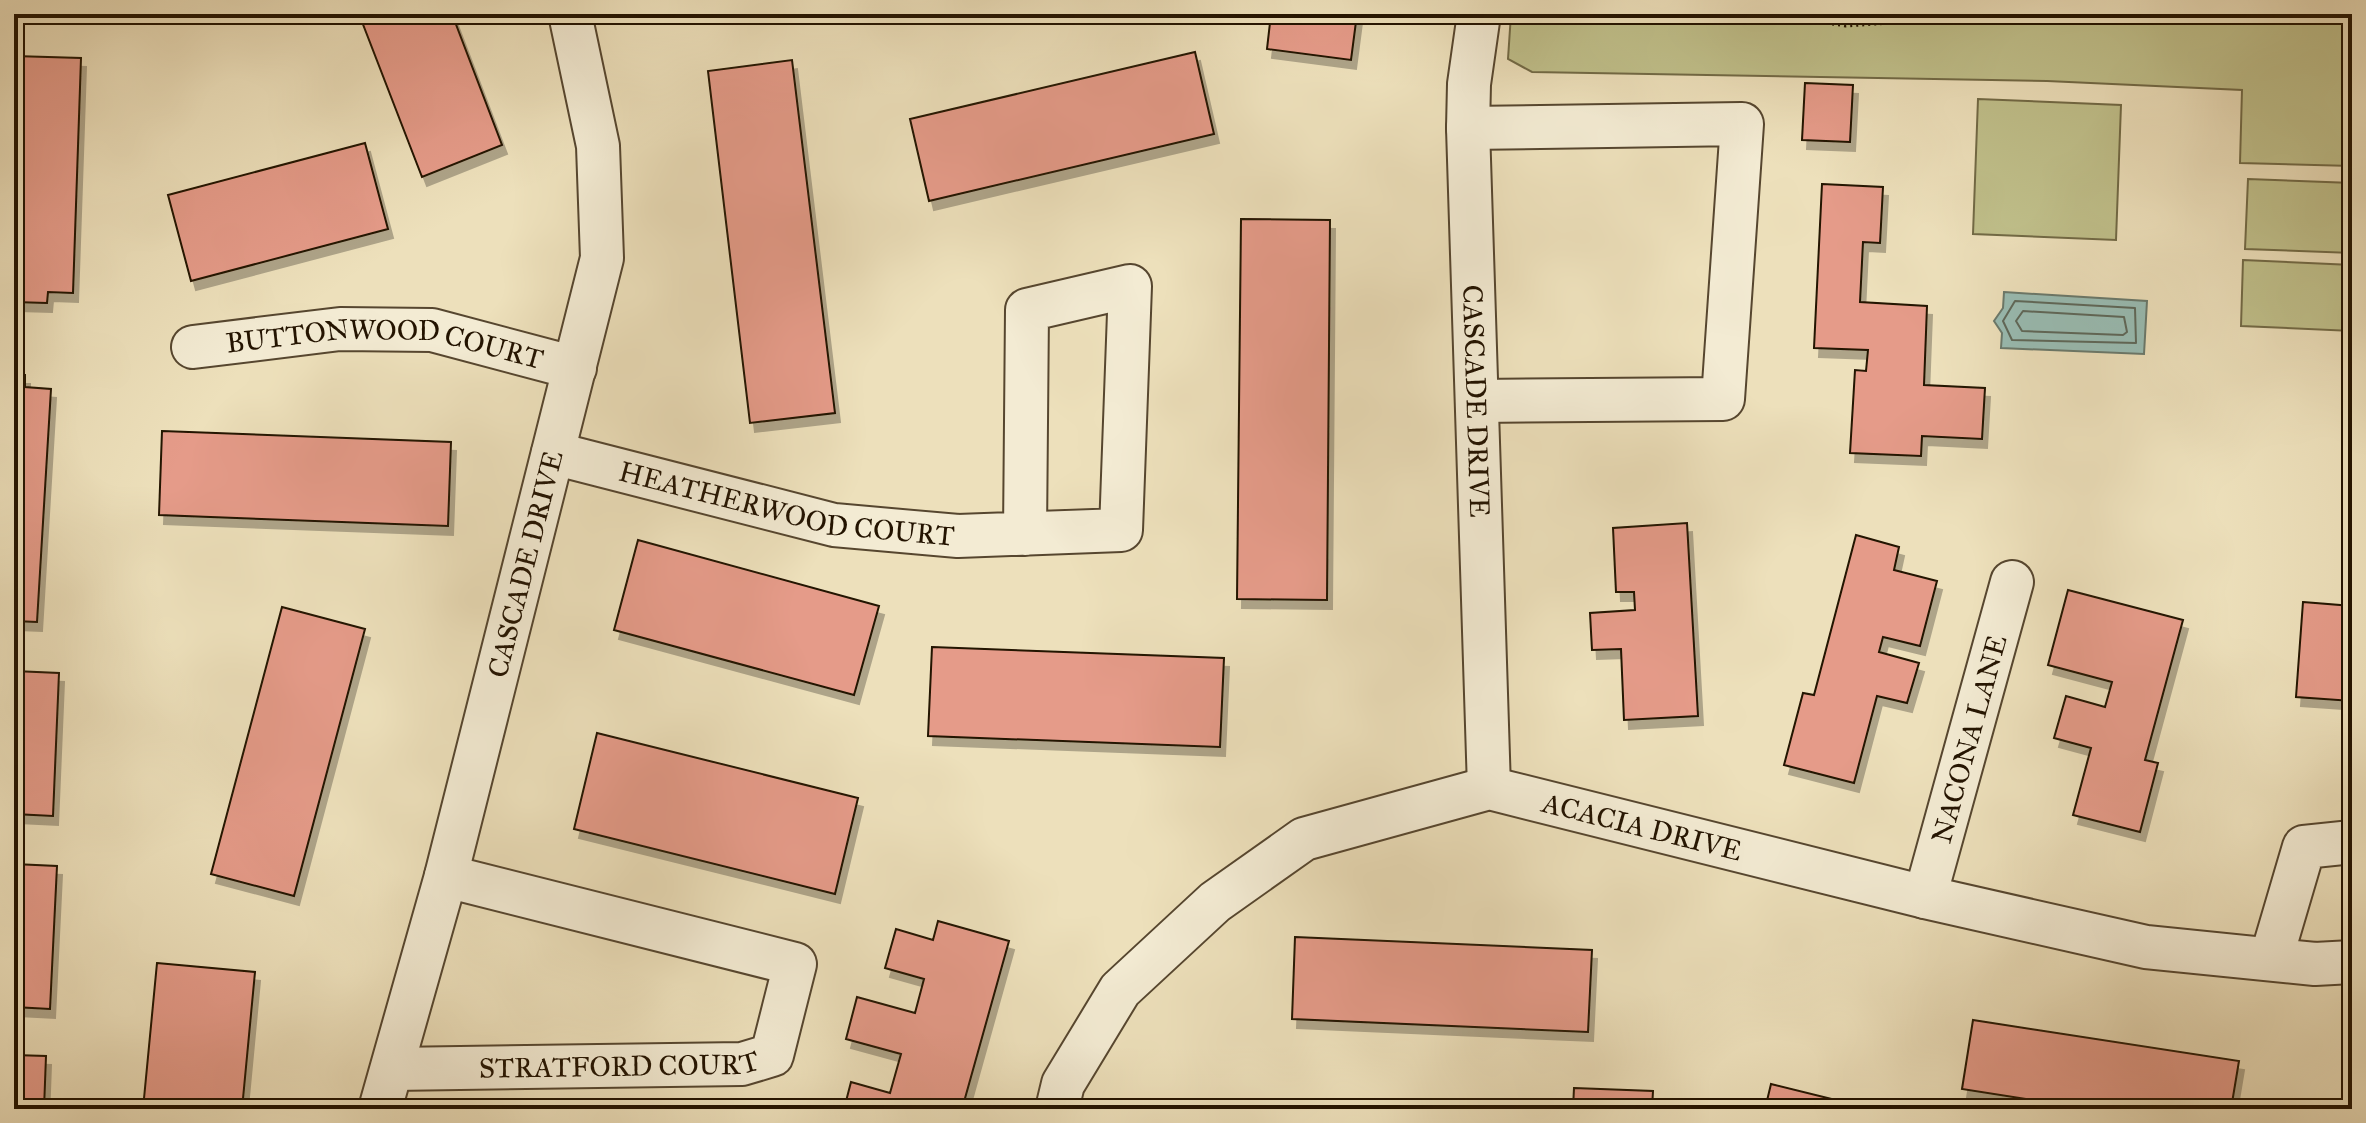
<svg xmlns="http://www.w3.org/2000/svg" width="2366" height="1123" font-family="'IM FELL Great Primer',serif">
	<defs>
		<filter id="shadow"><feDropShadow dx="5" dy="9" stdDeviation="0" flood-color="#0004"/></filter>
	</defs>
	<rect width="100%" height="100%" fill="#ede0bb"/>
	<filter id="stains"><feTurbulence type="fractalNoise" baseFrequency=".0025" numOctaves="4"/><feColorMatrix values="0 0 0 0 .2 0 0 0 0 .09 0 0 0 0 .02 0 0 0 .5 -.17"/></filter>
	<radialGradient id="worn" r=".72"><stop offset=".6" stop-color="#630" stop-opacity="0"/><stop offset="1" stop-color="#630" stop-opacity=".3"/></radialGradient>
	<path fill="#c0c08b" stroke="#726a46" stroke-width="2" d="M1511 14H2352V166L2240 163 2242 90 2047 81 1532 72 1508 59Z
		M1978 99 2121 105 2116 240 1973 234Z
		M2248 179 2352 183V253L2245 249Z
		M2243 260 2352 265V331L2241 326Z"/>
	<path fill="#99bdb4" stroke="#6a796c" stroke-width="2" d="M2004 292 2147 301 2144 354 2001 348 2002 333 1994 321 2003 308Z"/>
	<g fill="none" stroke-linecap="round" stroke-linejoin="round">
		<path stroke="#5e685a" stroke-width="2" d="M2015 301 2135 308 2136 343 2012 340 2003 321Z
			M2023 311 2124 317 2127 332 2123 335 2022 331 2016 321Z"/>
	</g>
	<path fill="#e59b89" stroke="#231300" stroke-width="2" filter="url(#shadow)" d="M359 14H452L502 145 422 177Z
		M1271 14H1357L1351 60 1267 49Z
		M1195 52 1214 134 929 201 910 119Z
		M14 56 81 58 73 293 48 292 47 303 14 302Z
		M792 60 835 413 750 423 708 71Z
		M1805 83 1853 85 1850 142 1802 140Z
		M365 143 388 229 191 281 168 195Z
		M1822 184 1883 187 1880 243 1863 242 1860 302 1927 306 1924 385 1985 388 1982 439 1922 436 1921 456 1850 453 1855 370 1866 371 1868 350 1814 348Z
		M1241 219 1330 220 1327 600 1237 599Z
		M14 375H25V387L51 389 37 622 14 621Z
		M162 431 451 442 448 526 159 515Z
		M1687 523 1698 716 1624 720 1621 649 1592 650 1590 613 1635 610 1634 592H1616L1613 528Z
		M1856 535 1899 547 1894 570 1937 581 1920 646 1883 637 1879 652 1919 663 1907 703 1877 696 1854 783 1784 765 1803 693 1814 695Z
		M638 540 879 606 854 695 614 630Z
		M2068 590 2183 620 2145 760 2158 763 2140 832 2073 815 2091 748 2054 738 2066 696 2105 707 2112 682 2048 665Z
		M2303 602 2352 606V701L2296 697Z
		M282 607 365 629 294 896 211 874Z
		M932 647 1224 658 1220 747 928 736Z
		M14 671 59 673 53 816 14 814Z
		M597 733 858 798 835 894 574 829Z
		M14 864 57 866 50 1009 14 1007Z
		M938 921 1009 941 962 1109H844L851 1082 890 1093 901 1054 846 1039 857 997 915 1013 924 979 885 968 896 929 933 940Z
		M1295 937 1592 950 1588 1032 1292 1019Z
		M157 963 255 972 242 1109H143Z
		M1973 1020 2239 1061 2231 1109H2091L1962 1089Z
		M14 1055 46 1056 44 1109H14Z
		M1771 1084 1852 1104 1851 1109H1765Z
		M1574 1088 1653 1091 1652 1109H1573Z"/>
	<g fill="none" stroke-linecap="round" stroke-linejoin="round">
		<g stroke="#56462f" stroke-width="46">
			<g id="minor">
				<path id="s1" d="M1479 14 1469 84 1468 128 1489 788"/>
				<path d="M1468 128 1742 124 1723 399 1477 401"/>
				<path id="s2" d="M193 347 340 329 432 330 575 368"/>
				<path id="s3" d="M553 453 834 525 958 536 1121 530 1130 286 1027 310 1025 534"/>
				<path id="s4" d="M1925 897 2012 582"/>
				<path d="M2271 959 2304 847 2352 842"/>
				<path id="s5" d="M393 1069 742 1064 772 1055 795 964 446 876"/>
				<path id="s6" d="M380 1109 446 876 602 258 598 146 570 14"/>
				<path id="s7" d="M1057 1109 1063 1084 1120 990 1215 902 1304 839 1489 788 1925 897 2146 947 2315 964 2352 962"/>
			</g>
		</g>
		<path stroke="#231300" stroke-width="5" stroke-dasharray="2 4" stroke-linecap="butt" d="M1773 14 1846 25 2007 14"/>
		<use href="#minor" stroke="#f3ebd3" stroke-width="42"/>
	</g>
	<g text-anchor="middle" stroke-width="6" stroke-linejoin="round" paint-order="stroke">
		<g font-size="28" fill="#231300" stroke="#f3ebd3">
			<text dy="10" stroke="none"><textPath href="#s2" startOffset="194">BUTTONWOOD COURT</textPath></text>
			<text dy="10" stroke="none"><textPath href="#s1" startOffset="388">CASCADE DRIVE</textPath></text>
			<text dy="10" stroke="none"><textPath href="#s3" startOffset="240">HEATHERWOOD COURT</textPath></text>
			<text dy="10" stroke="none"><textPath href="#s6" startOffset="564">CASCADE DRIVE</textPath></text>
			<text dy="10" stroke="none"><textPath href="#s4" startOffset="164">NACONA LANE</textPath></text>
			<text dy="10" stroke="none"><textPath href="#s7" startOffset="724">ACACIA DRIVE</textPath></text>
			<text dy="10" stroke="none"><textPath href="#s5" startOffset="226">STRATFORD COURT</textPath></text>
		</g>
	</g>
	<rect width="2366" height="1123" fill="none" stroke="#ede0bb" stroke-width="48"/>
	<rect x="16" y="16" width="2334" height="1091" fill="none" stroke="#231300" stroke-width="4"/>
	<rect x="24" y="24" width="2318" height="1075" fill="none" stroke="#231300" stroke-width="2"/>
	<rect width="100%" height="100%" filter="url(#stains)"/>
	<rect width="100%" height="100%" fill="url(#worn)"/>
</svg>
